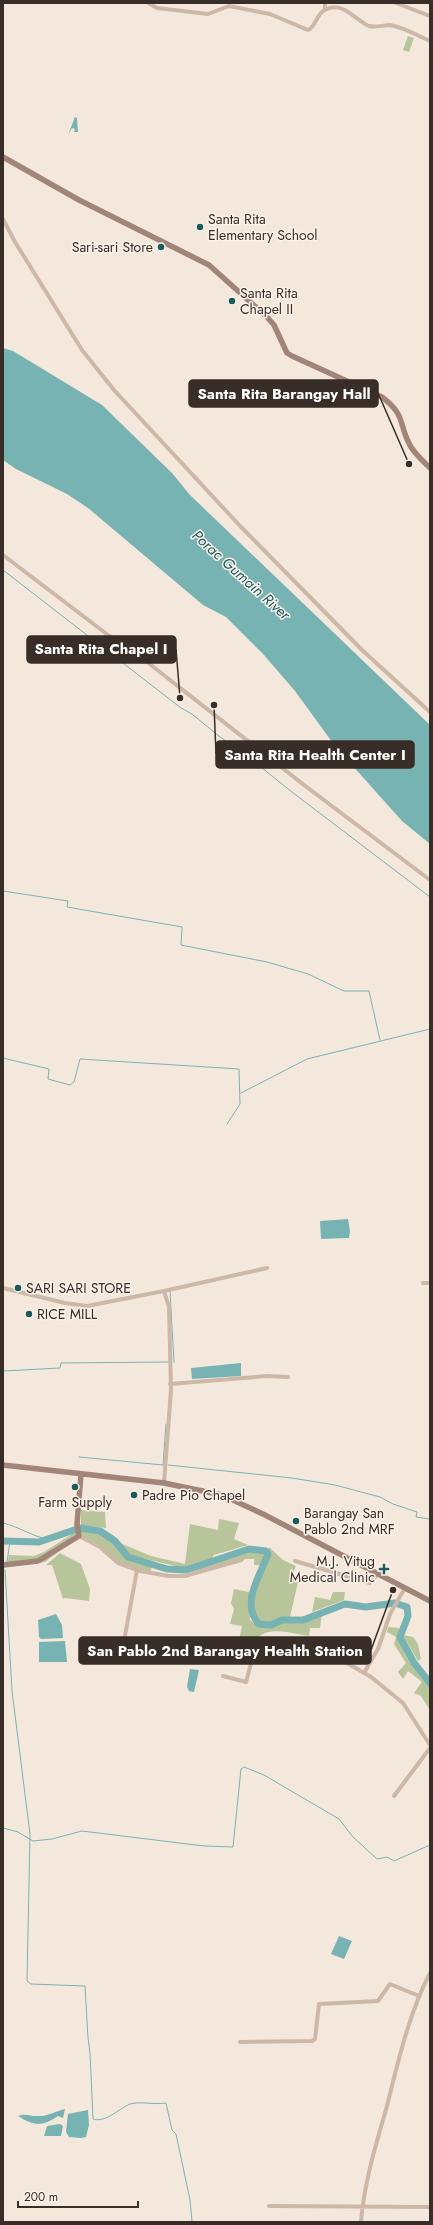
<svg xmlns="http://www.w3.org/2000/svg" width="433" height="2225" font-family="Jost,sans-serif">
	<rect width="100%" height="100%" fill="#f4e8dc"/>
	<path fill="#b8c49a" d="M408 36 414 38 409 52 403 50Z
		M81 1510 105 1512 106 1528 81 1525Z
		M219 1519 239 1523 234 1539 248 1545 214 1555 212 1558 184 1568 129 1555 120 1543 151 1556 185 1564 190 1524 218 1530Z
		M77 1531 78 1537 45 1562 7 1567 9 1555 34 1556 44 1552Z
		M81 1531 100 1534 113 1542 127 1558 152 1566 150 1574 119 1563 101 1546 82 1538Z
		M269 1547 283 1560 296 1566 291 1578 298 1582 290 1617 270 1622H260C240 1601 269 1572 269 1547Z
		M248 1551 264 1553 266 1555 261 1565H254V1559H245L242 1562 188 1576V1574L210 1563Z
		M60 1553 81 1564 90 1589 89 1601 65 1598 63 1599 52 1565H46Z
		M234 1589 249 1592 250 1620 259 1626 270 1627 283 1622 304 1623 322 1613 320 1628H310L309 1636C286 1633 267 1624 251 1644L239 1641 242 1626 230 1624 234 1609 231 1603Z
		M333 1592H345L344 1600 312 1612 315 1597 330 1600Z
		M388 1627 399 1628C398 1652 415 1671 430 1687V1710L421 1696 414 1693 422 1682 408 1671 403 1679 398 1672 406 1663 394 1644 396 1637 387 1632Z
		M403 1635 413 1637 418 1644 421 1659 418 1661Z"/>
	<path fill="#78b3b3" d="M75 117 77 118 78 132H74L75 129 72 128 68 135Z
		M3 348 13 351 102 405 172 473 190 495 430 725V844L402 821 335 746 295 691 264 655 226 617 203 605 88 508 67 494 16 469 3 460Z
		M348 1219 350 1231 349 1238 321 1239 320 1221Z
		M241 1363V1376L192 1379 191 1368Z
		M56 1614 62 1625 63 1638 41 1639 39 1637 38 1620Z
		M65 1641 67 1662H39V1642Z
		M190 1669 199 1670 194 1692 189 1691 187 1687Z
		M339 1936 352 1941 344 1959 331 1954Z
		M65 2109 63 2118 58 2116C42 2127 34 2126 18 2116 25 2113 30 2116 37 2116 47 2117 56 2111 65 2109Z
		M88 2110 89 2125 86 2137 81 2138 69 2137 66 2132 68 2114Z
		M60 2124 63 2126 61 2136H44L47 2126Z"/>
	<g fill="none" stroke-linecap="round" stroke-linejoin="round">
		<path stroke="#78b3b3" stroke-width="1" d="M3 570 181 708 192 714 220 737 237 748 292 792 430 897
			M3 891 68 901 67 907 182 927 181 945 267 962 308 974 344 991H369L380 1040
			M3 1058 49 1069 48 1079 70 1085 74 1082 80 1059 239 1069 240 1104 227 1124
			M241 1093 307 1059 430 1029
			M170 1291 174 1362
			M3 1371 60 1368 61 1363 168 1362
			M79 1457 163 1465
			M163 1465 166 1424
			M168 1465 292 1478 335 1485 380 1497 393 1504 417 1512 416 1517 430 1519
			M3 1523C18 1526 37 1539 49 1539
			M7 1562 10 1541
			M5 1570 12 1691 30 1834 27 1981 31 1984 85 1986 88 2038 90 2053 93 2119C106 2123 118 2109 130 2104 141 2101 154 2105 166 2103L172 2130 176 2134 190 2200 192 2221
			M3 1828 18 1832 33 1841 52 1839 82 1831 204 1846 233 1847 241 1769 244 1767 264 1775 339 1819 353 1837 377 1859 387 1857 394 1861 430 1845"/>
		<path stroke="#78b3b3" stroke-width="7" d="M3 1541 39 1542 80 1528 100 1531 115 1541 128 1557 167 1569 186 1570 249 1549 266 1551 268 1554C260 1576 240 1604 259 1624L271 1625 282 1620H303L345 1604 366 1607 395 1603 407 1607 408 1616 400 1637 414 1663 430 1683"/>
		<path stroke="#cdb7a7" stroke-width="4" d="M148 3 157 8 208 14 229 6 270 14 308 30C316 27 316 14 325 10 343 0 356 21 369 26 375 28 383 25 390 25 406 28 416 35 430 41
			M325 3V9
			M396 3 430 16
			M3 219 15 242 82 350 114 390 241 527 310 597 362 650 430 712
			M3 555 108 635 128 647 304 785 430 880
			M423 1283H430
			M3 1288 65 1303 87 1306 164 1291 169 1307 171 1390 164 1483
			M164 1291 267 1268
			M170 1384 267 1376 288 1377
			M79 1536 100 1547 118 1563 140 1571 169 1576H185L241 1560
			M295 1561 370 1583 378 1574
			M122 1652 137 1570
			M364 1673 378 1649 390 1614 405 1588
			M223 1676 246 1682 256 1645 296 1649 335 1656 371 1677 403 1703 430 1745
			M394 1796 430 1748
			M240 2042 312 2041 315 2039 319 2004 378 2001 390 1984 419 1996
			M269 2206 430 2207
			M361 2222C364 2183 376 2144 387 2106 398 2062 409 2013 430 1973"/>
		<path stroke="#a18578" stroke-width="5.5" d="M3 157 79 200 209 265 267 317 274 325 287 353 292 356 382 397C407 416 398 425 411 447 416 455 424 462 430 468
			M3 1465 164 1483 222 1495 265 1515 430 1601
			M3 1565 38 1561 79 1536 77 1524 81 1474"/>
	</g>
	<g fill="#1a5c5e" stroke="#fbf2e9" stroke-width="1.5">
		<circle cx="200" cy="227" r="4"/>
		<circle cx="161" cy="247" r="4"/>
		<circle cx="232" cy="301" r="4"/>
		<circle cx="18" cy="1288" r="4"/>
		<circle cx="29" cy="1314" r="4"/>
		<circle cx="75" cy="1487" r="4"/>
		<circle cx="134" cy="1495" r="4"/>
		<circle cx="296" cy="1521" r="4"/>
		<path d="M382 1563h4v4h4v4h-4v4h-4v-4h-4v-4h4z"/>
	</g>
	<g text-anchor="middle" stroke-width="3" stroke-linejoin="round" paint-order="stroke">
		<g font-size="14" fill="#392d28" stroke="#fbf2e9" text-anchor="start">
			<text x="208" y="224">Santa Rita<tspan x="208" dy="16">Elementary School</tspan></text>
			<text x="153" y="252" text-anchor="end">Sari-sari Store</text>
			<text x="240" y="298">Santa Rita<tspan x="240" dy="16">Chapel II</tspan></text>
			<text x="26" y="1293">SARI SARI STORE</text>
			<text x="37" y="1319">RICE MILL</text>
			<text x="142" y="1500">Padre Pio Chapel</text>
			<text x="75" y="1507" text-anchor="middle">Farm Supply</text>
			<text x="304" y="1518">Barangay San<tspan x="304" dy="16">Pablo 2nd MRF</tspan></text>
			<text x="375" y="1566" text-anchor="end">M.J. Vitug<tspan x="375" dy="16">Medical Clinic</tspan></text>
		</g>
		<g font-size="15" font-style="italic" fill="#1a5c5e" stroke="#fbf2e9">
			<text transform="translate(241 575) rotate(42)" y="5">Porac Gumain River</text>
		</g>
	</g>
	<path fill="none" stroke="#392d28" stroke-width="1.5" d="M409 464L378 393M180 698L176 649M214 705L216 754M393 1590L371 1650"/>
	<g fill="#392d28" stroke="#fbf2e9" stroke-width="1.5">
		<circle cx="409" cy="464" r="4"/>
		<circle cx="180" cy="698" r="4"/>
		<circle cx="214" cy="705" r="4"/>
		<circle cx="393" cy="1590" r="4"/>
	</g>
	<g fill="#392d28" stroke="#392d28" stroke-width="1.5">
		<rect x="189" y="380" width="189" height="27" rx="4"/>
		<rect x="27" y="636" width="149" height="27" rx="4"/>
		<rect x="216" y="741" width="198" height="27" rx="4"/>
		<rect x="79" y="1637" width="292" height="27" rx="4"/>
	</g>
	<g font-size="15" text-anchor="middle" font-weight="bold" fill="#fff">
		<text x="284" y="399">Santa Rita Barangay Hall</text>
		<text x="101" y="654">Santa Rita Chapel I</text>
		<text x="315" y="760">Santa Rita Health Center I</text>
		<text x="225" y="1656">San Pablo 2nd Barangay Health Station</text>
	</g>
	<rect width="433" height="2225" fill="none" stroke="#392d28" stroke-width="8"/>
	<path d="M18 2201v6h120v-6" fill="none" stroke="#392d28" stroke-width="2"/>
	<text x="24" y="2201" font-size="12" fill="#392d28" stroke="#fbf2e9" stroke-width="3" paint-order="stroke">200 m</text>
</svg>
